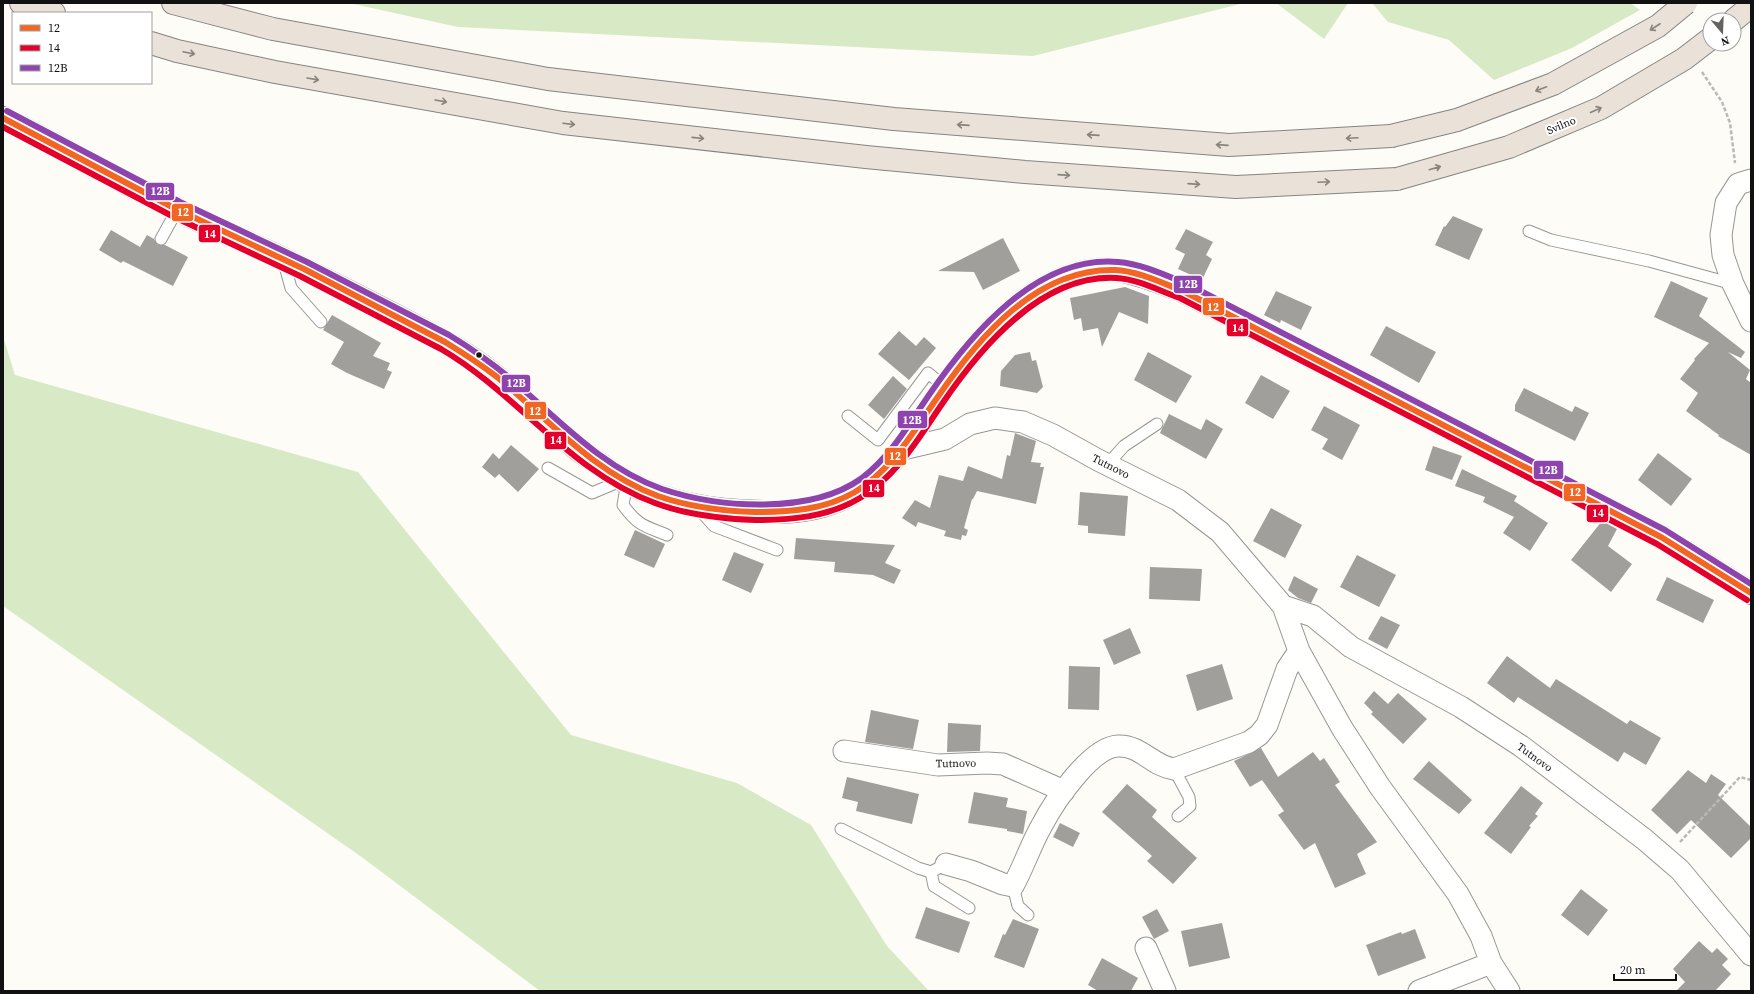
<svg xmlns="http://www.w3.org/2000/svg" width="1754" height="994" font-family="'Source Serif 4',serif">
	<rect width="100%" height="100%" fill="#fdfcf7"/>
	<path fill="#d8eac5" d="M349 3H1244L1033 56 458 27Z
		M1276 3H1348L1324 39Z
		M1372 3H1630L1640 10 1572 48 1494 80 1449 40 1388 22Z
		M3 336 15 375 358 472 571 735 737 783 811 825 887 946 929 991H540L363 858 3 606Z"/>
	<path fill="#a19f9c" d="M1453 216 1483 229 1469 260 1435 245 1444 226 1445 227Z
		M1186 229 1213 242 1206 255 1212 259 1202 280 1178 269 1185 254 1175 249Z
		M111 230 140 247 147 235 154 239 158 245H165L188 257 173 286 123 261 121 263 99 250Z
		M1003 238 1020 271 983 290 974 272 938 271Z
		M1671 281 1708 298 1699 316 1745 352 1741 358 1728 352 1750 370 1746 379 1751 383V455L1718 436 1719 435 1686 411 1698 393 1680 379 1695 360 1694 359 1709 343 1654 317Z
		M1125 287 1149 296 1148 324 1119 312 1102 347 1098 328 1083 331 1081 318 1074 320 1070 298Z
		M1276 291 1312 307 1301 330 1281 320 1280 323 1264 315Z
		M332 315 381 343 373 356 390 363 387 370 392 372 384 389 347 373 331 364 344 342 323 330Z
		M1386 326 1436 352 1419 383 1370 355Z
		M899 331 916 346 924 337 936 348 909 380 878 354Z
		M1030 352 1032 361 1036 360 1043 387 1037 393 1000 386 1001 371 1015 355Z
		M1148 352 1192 376 1176 403 1134 380Z
		M1261 375 1290 391 1273 419 1245 403Z
		M893 376 907 389 884 419 868 405Z
		M1524 388 1572 412 1575 406 1589 413 1575 441 1515 411V405Z
		M1324 406 1360 425 1342 460 1322 449 1328 439 1311 430Z
		M1169 414 1201 430 1206 419 1223 429 1206 459 1160 433Z
		M1015 433 1036 441 1031 462 1041 463 1040 467H1044L1036 504 977 491 973 499H972L964 528 968 530 966 536 962 535 961 540 944 536 946 531 918 522 916 527 902 518 915 500 930 508 939 475 963 481 968 466 1002 479 1007 455 1010 456Z
		M511 445 539 469 518 492 499 474 495 478 482 467 493 453 499 459Z
		M1433 446 1462 456 1452 480 1425 470Z
		M1658 453 1692 479 1671 506 1638 480Z
		M1462 469 1517 496 1514 501 1548 523 1530 551 1503 533 1514 517 1483 502 1485 497 1455 486Z
		M1080 492 1128 496 1125 536 1088 533V526L1078 525Z
		M1271 508 1302 525 1285 558 1253 541Z
		M1602 521 1617 529 1608 546 1632 564 1611 592 1571 560Z
		M635 530 665 544 654 568 624 555Z
		M796 538 895 545 885 563 901 570 894 584 873 575 834 572 835 562 794 559Z
		M734 552 764 564 751 593 722 580Z
		M1357 555 1396 575 1379 607 1340 587Z
		M1150 567 1202 569 1200 601 1149 599Z
		M1294 576 1318 589 1311 603 1298 598 1288 590Z
		M1667 577 1714 600 1703 623 1656 600Z
		M1381 616 1400 625 1387 649 1368 639Z
		M1130 628 1141 653 1114 665 1103 640Z
		M1507 656 1550 688 1556 679 1627 724 1630 720 1661 738 1646 765 1624 752 1618 762 1518 697 1514 703 1487 683Z
		M1222 664 1233 699 1197 711 1186 675Z
		M1069 666 1100 667 1099 710 1068 709Z
		M1374 691 1388 704 1398 693 1427 719 1403 744 1371 714 1373 712 1364 703Z
		M871 710 919 720 913 749 865 742Z
		M948 723 981 725 980 751 947 752Z
		M1261 748 1278 777 1313 752 1320 761 1324 758 1340 782 1335 785 1377 842 1357 854 1366 874 1335 888 1315 843 1304 850 1278 815 1284 811 1262 780 1250 787 1234 761Z
		M1429 761 1472 800 1459 814 1413 779Z
		M1688 770 1706 783 1711 774 1726 784 1718 795 1751 827V838L1731 858 1691 820 1677 834 1651 810Z
		M847 777 919 794 912 824 856 811 858 802 842 798Z
		M1127 784 1157 810 1152 817 1197 858 1173 884 1147 861 1152 856 1102 812Z
		M1521 786 1543 803 1535 814 1538 816 1529 826 1531 827 1511 854 1484 833Z
		M974 792 1008 798 1006 807 1027 811 1023 834 1007 831V829L968 823Z
		M1060 823 1080 833 1073 847 1053 837Z
		M1581 889 1608 910 1588 936 1561 915Z
		M926 907 970 922 959 953 915 938Z
		M1157 909 1169 931 1154 939 1142 917Z
		M1013 919 1039 929 1024 968 994 957 1003 934 1005 935Z
		M1222 923 1230 958 1189 967 1181 931Z
		M1415 929 1426 958 1378 976 1366 945 1401 932 1402 934Z
		M1699 941 1712 953 1717 948 1728 959 1722 965 1731 974 1715 991H1676L1685 982 1673 969Z
		M1102 958 1138 978 1131 991H1098L1088 985Z"/>
	<g fill="none" stroke-linecap="round" stroke-linejoin="round">
		<g stroke="#979795" stroke-width="13">
			<path id="service" d="M1529 231 1551 240 1649 261 1733 284
				M161 239 177 210
				M283 259 291 288 321 322
				M848 416 878 440 928 373 944 386
				M1107 465 1124 446 1157 424
				M548 468 592 493 623 480
				M627 482 623 505C638 526 645 526 667 535
				M697 507 714 526 777 550
				M1174 769 1189 797 1190 806 1178 816
				M841 829 918 868 931 872 946 864
				M931 872 934 886 969 908
				M1013 886 1018 906 1028 915"/>
		</g>
		<g stroke="#979795" stroke-width="23">
			<path id="minor" d="M1751 180 1738 184 1726 203 1721 235 1723 255 1733 284 1751 321
				M903 449 945 439 970 424 995 418 1023 422 1053 435 1098 460 1178 500 1220 532 1283 606 1313 616 1351 647 1461 707 1521 746 1644 839 1680 870 1751 955
				M1283 606 1299 651 1342 728 1380 787 1458 894 1481 936 1491 963 1509 991
				M844 751 938 765 987 763 1003 764 1064 791
				M946 864 971 871 1003 884 1013 886C1024 866 1031 844 1042 825 1054 802 1091 747 1118 746 1141 745 1152 766 1174 769L1249 742 1259 735 1267 725 1287 669 1299 651
				M1146 948 1165 991
				M1419 991 1491 963"/>
		</g>
		<g stroke="#858482" stroke-width="24">
			<path id="primary" d="M3 118C61 147 118 180 176 209 211 227 248 242 283 259 338 286 392 313 445 342 495 369 532 410 575 447 582 453 590 458 598 463 607 469 616 477 627 482 669 505 721 512 769 512 804 513 839 505 867 484 902 458 920 420 945 386 983 334 1045 262 1117 270 1140 273 1161 283 1183 291L1661 537 1751 593"/>
		</g>
		<g stroke="#858482" stroke-width="24">
			<path id="motorway" d="M21 3 54 13
				M173 3 273 29 548 79 894 119 1229 145 1391 136
				M1734 20 1751 6
				M151 43 177 51 275 72 563 123 866 157 1025 172 1236 187 1397 179"/>
		</g>
		<path stroke="#b9b9b8" stroke-width="2.5" stroke-dasharray="4 2" stroke-linecap="butt" d="M1702 72 1722 102 1730 123 1735 163
			M1680 842 1740 777 1751 780"/>
		<use href="#service" stroke="#fffffe" stroke-width="11"/>
		<use href="#minor" stroke="#fffffe" stroke-width="21"/>
		<use href="#primary" stroke="#ede9dc" stroke-width="22"/>
		<use href="#motorway" stroke="#eae1d8" stroke-width="22"/>
		<g stroke="#858482" stroke-width="24" stroke-linecap="butt">
			<path id="motorway-bridge" d="M1391 136 1457 120 1553 84 1658 26 1686 3
				M1397 179 1509 147 1601 108 1684 59 1710 39"/>
		</g>
		<use href="#motorway-bridge" stroke="#eae1d8" stroke-width="22"/>
		<g stroke="#fff" stroke-width="9">
			<path id="bus-1" d="M3 118 176 209 304 269 445 342C463 353 480 364 497 377 549 420 593 472 658 496 689 507 723 511 755 512 790 512 824 510 855 492 892 470 913 432 937 398 978 338 1036 268 1115 270 1138 271 1162 283 1183 291L1661 537 1751 593"/>
		</g>
		<g stroke="#fff" stroke-width="9">
			<path id="bus-2" d="M3 127 172 216 300 276 441 349C518 394 570 472 655 503 687 515 722 519 756 520 792 520 828 517 860 498 897 476 918 439 942 404 980 348 1041 274 1116 278 1138 279 1160 291 1180 298L1657 544 1747 600"/>
		</g>
		<g stroke="#fff" stroke-width="9">
			<path id="bus-3" d="M7 111 180 202 307 262 449 335C474 350 496 366 518 385 563 424 605 469 662 489 719 508 811 515 862 478 891 456 909 424 929 395 971 334 1037 255 1118 262 1142 264 1165 275 1187 284L1665 530 1751 584"/>
		</g>
		<use href="#bus-1" stroke="#f26522" stroke-width="6"/>
		<use href="#bus-2" stroke="#e4002b" stroke-width="6"/>
		<use href="#bus-3" stroke="#8e44ad" stroke-width="6"/>
	</g>
	<defs><path id="oneway-shaft" d="M-6 0H5M1.5-3L5.5 0L1.5 3" fill="none" stroke-width="1.6" stroke-linecap="round" stroke-linejoin="round"/></defs>
	<g stroke="#88837e">
		<use href="#oneway-shaft" transform="translate(1655 27) rotate(147)"/>
		<use href="#oneway-shaft" transform="translate(189 53) rotate(12)"/>
		<use href="#oneway-shaft" transform="translate(313 79) rotate(10)"/>
		<use href="#oneway-shaft" transform="translate(1541 89) rotate(159)"/>
		<use href="#oneway-shaft" transform="translate(441 101) rotate(10)"/>
		<use href="#oneway-shaft" transform="translate(1596 110) rotate(-24)"/>
		<use href="#oneway-shaft" transform="translate(569 124) rotate(7)"/>
		<use href="#oneway-shaft" transform="translate(963 125) rotate(-176)"/>
		<use href="#oneway-shaft" transform="translate(1093 135) rotate(-176)"/>
		<use href="#oneway-shaft" transform="translate(698 138) rotate(6)"/>
		<use href="#oneway-shaft" transform="translate(1352 138) rotate(177)"/>
		<use href="#oneway-shaft" transform="translate(1222 145) rotate(-176)"/>
		<use href="#oneway-shaft" transform="translate(1435 168) rotate(-16)"/>
		<use href="#oneway-shaft" transform="translate(1064 175) rotate(4)"/>
		<use href="#oneway-shaft" transform="translate(1324 182) rotate(-3)"/>
		<use href="#oneway-shaft" transform="translate(1194 184) rotate(4)"/>
	</g>
	<circle fill="#111" stroke="#fff" stroke-width="1.5" cx="479" cy="355" r="3.5"/>
	<g text-anchor="middle" stroke-width="4" stroke-linejoin="round" paint-order="stroke">
		<g font-size="11" fill="#111" stroke="#fff">
			<text transform="translate(1561 125) rotate(-23)" y="4">Svilno</text>
			<text transform="translate(1111 466) rotate(27)" y="4">Tutnovo</text>
			<text transform="translate(1535 757) rotate(36)" y="4">Tutnovo</text>
			<text transform="translate(956 763) rotate(-1)" y="4">Tutnovo</text>
		</g>
	</g>
	<g stroke="#fff" stroke-width="1.5">
		<rect x="145" y="182" width="30" height="19" rx="4" fill="#8e44ad"/>
		<rect x="171" y="203" width="23" height="19" rx="4" fill="#f26522"/>
		<rect x="198" y="224" width="23" height="19" rx="4" fill="#e4002b"/>
		<rect x="1173" y="275" width="30" height="19" rx="4" fill="#8e44ad"/>
		<rect x="1202" y="297" width="23" height="19" rx="4" fill="#f26522"/>
		<rect x="1226" y="318" width="23" height="19" rx="4" fill="#e4002b"/>
		<rect x="501" y="374" width="30" height="19" rx="4" fill="#8e44ad"/>
		<rect x="524" y="401" width="23" height="19" rx="4" fill="#f26522"/>
		<rect x="897" y="410" width="31" height="19" rx="4" fill="#8e44ad"/>
		<rect x="544" y="431" width="23" height="19" rx="4" fill="#e4002b"/>
		<rect x="884" y="447" width="23" height="19" rx="4" fill="#f26522"/>
		<rect x="1533" y="460" width="31" height="20" rx="4" fill="#8e44ad"/>
		<rect x="862" y="479" width="23" height="19" rx="4" fill="#e4002b"/>
		<rect x="1563" y="483" width="23" height="19" rx="4" fill="#f26522"/>
		<rect x="1586" y="504" width="23" height="19" rx="4" fill="#e4002b"/>
	</g>
	<g font-size="11" text-anchor="middle" font-weight="bold" fill="#fff">
		<text x="160" y="195">12B</text>
		<text x="183" y="216">12</text>
		<text x="210" y="238">14</text>
		<text x="1188" y="288">12B</text>
		<text x="1213" y="311">12</text>
		<text x="1238" y="332">14</text>
		<text x="516" y="387">12B</text>
		<text x="535" y="415">12</text>
		<text x="912" y="424">12B</text>
		<text x="556" y="444">14</text>
		<text x="895" y="460">12</text>
		<text x="1548" y="474">12B</text>
		<text x="874" y="492">14</text>
		<text x="1575" y="496">12</text>
		<text x="1598" y="517">14</text>
	</g>
	<rect width="1754" height="994" fill="none" stroke="#111111" stroke-width="8"/>
	<rect x="12" y="12" width="140" height="72" fill="#ffffff" stroke="#a0a0a0"/>
	<rect x="20" y="25" width="20" height="6" fill="#f26522" stroke="#a0a0a0"/>
	<text x="48" y="32" font-size="12" fill="#111111">12</text>
	<rect x="20" y="45" width="20" height="6" fill="#e4002b" stroke="#a0a0a0"/>
	<text x="48" y="52" font-size="12" fill="#111111">14</text>
	<rect x="20" y="65" width="20" height="6" fill="#8e44ad" stroke="#a0a0a0"/>
	<text x="48" y="72" font-size="12" fill="#111111">12B</text>
	<g transform="translate(1722 32) rotate(161)"><circle r="19" fill="#ffffff" stroke="#a0a0a0"/>
	<path d="M0-3L7 15L0 10L-7 15Z" fill="#646362"/>
	<text y="-6" font-size="11" font-weight="bold" text-anchor="middle" fill="#111111">N</text>
	</g>
	<path d="M1614 974v6h62v-6" fill="none" stroke="#111111" stroke-width="2"/>
	<text x="1620" y="974" font-size="12" fill="#111111" stroke="#ffffff" stroke-width="3" paint-order="stroke">20 m</text>
</svg>
